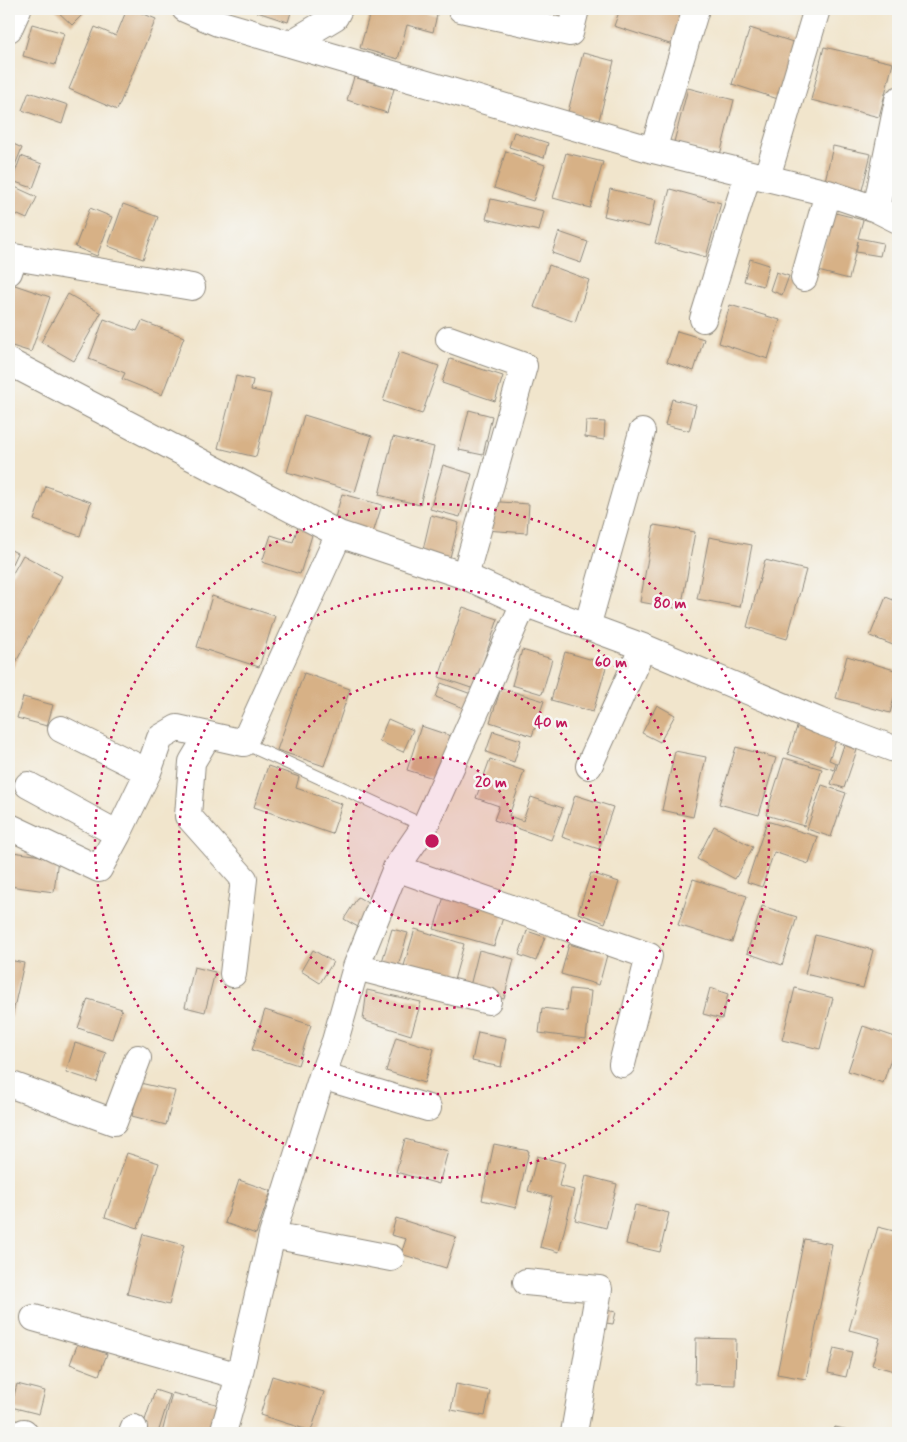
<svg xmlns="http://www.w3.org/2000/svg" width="907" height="1442" font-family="Mynerve,sans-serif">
	<rect width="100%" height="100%" fill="#f6f6f2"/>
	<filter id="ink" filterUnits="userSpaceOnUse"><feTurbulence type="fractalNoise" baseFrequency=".02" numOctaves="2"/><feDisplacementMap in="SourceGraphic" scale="10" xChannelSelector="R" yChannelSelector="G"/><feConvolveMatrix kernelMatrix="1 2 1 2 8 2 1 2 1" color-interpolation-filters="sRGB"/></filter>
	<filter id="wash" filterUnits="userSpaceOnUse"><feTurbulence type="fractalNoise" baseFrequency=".0096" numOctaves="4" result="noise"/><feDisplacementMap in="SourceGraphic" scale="20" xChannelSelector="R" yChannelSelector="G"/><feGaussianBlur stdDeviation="1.12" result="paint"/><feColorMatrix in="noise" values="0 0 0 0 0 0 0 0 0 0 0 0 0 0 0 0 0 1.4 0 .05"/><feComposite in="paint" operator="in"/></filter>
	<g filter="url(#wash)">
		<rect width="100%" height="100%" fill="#f1e5cc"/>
		<g id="blocks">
			<path fill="#d7b186" d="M55 9H88L72 25Z
				M127 9H132L156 19 117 110 69 89 95 27 116 36Z
				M248 9H292L288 22Z
				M371 9H414L437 15 433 32 407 25 398 59 360 48Z
				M620 9H691L679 47 614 26Z
				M790 9H808L806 14Z
				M32 24 64 33 55 65 23 56Z
				M750 28 796 43 778 99 732 84Z
				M824 47 893 63 879 117 811 100Z
				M583 53 614 61 599 120 568 112Z
				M354 77 394 89 387 113 347 100Z
				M688 88 734 100 720 155 674 142Z
				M29 92 68 105 62 124 22 110Z
				M514 132 548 143 544 158 509 147Z
				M9 142 22 148 9 180Z
				M833 146 871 154 862 190 825 181Z
				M506 151 545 165 533 201 494 188Z
				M566 153 603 162 590 208 553 198Z
				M21 156 42 164 33 188 12 181Z
				M15 187 37 197 27 219 9 211V200Z
				M610 189 656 200 649 227 604 216Z
				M670 189 721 203 706 257 655 243Z
				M491 199 544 211 539 231 486 219Z
				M123 204 158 217 143 259 108 246Z
				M90 208 112 217 97 256 75 247Z
				M832 212 863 220 858 238 883 243 880 256 856 252 858 241 849 279 818 271Z
				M559 232 588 242 581 263 552 253Z
				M750 259 769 265 763 286 744 281Z
				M549 265 589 280 575 322 534 307Z
				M776 272 789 276 782 295 770 290Z
				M9 283 50 297 31 352 9 345Z
				M68 294 101 313 74 361 41 342Z
				M730 305 780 320 768 359 719 343Z
				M104 319 137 331 142 321 184 337 162 395 122 379 125 373 89 359Z
				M677 331 704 339 694 371 667 362Z
				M399 352 439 366 422 414 383 401Z
				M450 359 503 376 495 401 442 383Z
				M236 376 253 380 251 390 271 394 256 457 218 448Z
				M672 399 696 405 689 431 665 425Z
				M469 410 492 416 483 455 459 450Z
				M304 415 372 436 355 492 287 472Z
				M586 421 605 422 604 440 585 437Z
				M393 437 434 447 420 505 379 495Z
				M443 465 472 474 460 517 430 509Z
				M46 486 91 502 80 536 34 520Z
				M342 494 382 505 373 533 334 521Z
				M487 501 529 504 527 533 485 530Z
				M431 515 459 523 449 561 422 554Z
				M654 525 695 532 681 609 640 602Z
				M298 527 313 532 300 574 262 562 271 535 293 542Z
				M709 537 752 545 740 607 697 599Z
				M9 549 17 553 9 570Z
				M23 555 62 576 9 675V580Z
				M765 560 806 570 787 639 747 627Z
				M212 596 275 616 259 667 197 647Z
				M886 597 898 602V647L870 636Z
				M463 607 498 619 474 689 439 677Z
				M522 650 552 659 542 694 512 685Z
				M565 652 607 664 593 712 551 700Z
				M847 656 898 671V684L890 713 836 698Z
				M304 673 350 689 324 766 277 750Z
				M441 683 474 695 468 710 436 697Z
				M501 688 544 701 532 736 490 722Z
				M23 697 53 705 47 726 17 718Z
				M657 705 675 715 660 742 642 733Z
				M388 719 413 730 403 752 379 741Z
				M798 724 837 737 829 760 836 763 834 770 788 754Z
				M421 726 454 737 440 780 407 770Z
				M493 731 521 740 514 762 486 752Z
				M844 745 857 750 844 788 831 784Z
				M736 747 776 758 759 815 719 804Z
				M675 751 706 757 693 817 662 810Z
				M784 758 822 769 804 826 766 815Z
				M490 759 524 771 509 816 523 821 531 797 563 808 551 840 494 820 499 806 476 798Z
				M268 766 299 777 296 788 342 804 332 834 254 807Z
				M9 778 17 782 9 799Z
				M822 785 846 793 831 837 807 829Z
				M575 795 613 807 599 849 562 837Z
				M767 821 818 837 809 864 774 852 762 887 747 882Z
				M714 826 753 847 735 879 697 859Z
				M12 852 58 858 54 892 9 886Z
				M591 873 619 882 605 923 578 913Z
				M693 879 747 896 732 942 678 925Z
				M446 890 506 908 494 946 434 929Z
				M358 897 371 905 358 927 344 919Z
				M762 906 797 917 782 965 747 953Z
				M392 929 408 933 396 973 380 968Z
				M415 929 464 944 453 984 403 969Z
				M527 931 545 937 536 961 519 955Z
				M815 935 873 950 863 988 805 974Z
				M569 944 607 955 599 985 561 974Z
				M313 950 333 962 320 983 301 971Z
				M479 950 514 959 504 999 469 990Z
				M9 960 24 963 12 1017 9 1016Z
				M194 967 215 972 205 1012 185 1007Z
				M710 988 728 994 722 1019 703 1014Z
				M795 988 833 998 820 1049 782 1040Z
				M570 989 591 991 586 1039 539 1033 542 1008 567 1011Z
				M367 990 421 1002 411 1035 363 1020Z
				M88 999 122 1009 112 1039 78 1028Z
				M265 1010 311 1025 298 1065 252 1050Z
				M863 1026 898 1038 883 1083 848 1071Z
				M478 1032 506 1038 501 1067 472 1061Z
				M396 1037 434 1049 424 1083 386 1071Z
				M75 1043 106 1053 97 1082 66 1072Z
				M140 1083 175 1091 166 1125 132 1116Z
				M405 1139 448 1151 439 1184 396 1172Z
				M494 1144 529 1151 516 1208 482 1200Z
				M127 1153 159 1163 138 1228 105 1217Z
				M537 1156 565 1163 559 1186 574 1190 559 1252 540 1247 552 1197 528 1191Z
				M586 1176 617 1184 606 1228 575 1220Z
				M239 1180 271 1191 256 1234 225 1223Z
				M635 1205 669 1213 660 1252 626 1244Z
				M396 1218 456 1237 446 1268 401 1254 406 1239 391 1235Z
				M878 1227 898 1232V1372L872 1365 880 1338 849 1330Z
				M143 1234 184 1245 169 1305 127 1294Z
				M804 1239 832 1244 806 1379 777 1374Z
				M595 1308 616 1312 613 1324 592 1321Z
				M696 1338 736 1339 735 1385 695 1384Z
				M78 1343 107 1354 99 1375 70 1364Z
				M834 1348 852 1352 846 1377 828 1373Z
				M272 1376 324 1392 311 1431 260 1415Z
				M17 1384 45 1391 39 1414 11 1407Z
				M456 1384 490 1391 485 1416 451 1410Z
				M155 1390 170 1395 158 1433H145L141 1432Z
				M172 1393 220 1405 213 1433H162Z
				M835 1427 858 1432V1433H833Z"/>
		</g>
	</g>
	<g filter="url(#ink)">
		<use href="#blocks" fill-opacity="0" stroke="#8e887c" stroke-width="1"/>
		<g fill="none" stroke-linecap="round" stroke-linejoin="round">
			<g stroke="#8e887c" stroke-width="14">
				<path id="lane" d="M244 743 425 826"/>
			</g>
			<g stroke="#8e887c" stroke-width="28">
				<path id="street" d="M185 9 218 23 290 44 335 17 339 9
					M461 9 570 33 576 9
					M9 29 18 9
					M290 44 653 150 828 193 876 209
					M898 100 876 209 898 220
					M653 150 696 9
					M767 177 817 9
					M9 272 14 257 192 287
					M804 278 828 193
					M703 319 748 174
					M449 339 524 366 465 576
					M9 362 339 534 465 576 524 603 643 647 819 721 897 750
					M587 627 642 432
					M61 729 148 772
					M208 735 192 762 188 816 244 879 233 974
					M589 766 643 647
					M28 785 118 834
					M10 827 99 869 118 834 148 772 160 738 177 728 244 743 339 534
					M396 868 649 956 622 1064
					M356 967 488 1001
					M322 1076 428 1108
					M9 1084 114 1122 138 1058
					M272 1235 391 1258
					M526 1282 599 1289 574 1433
					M34 1318 239 1376
					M24 1433V1432
					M132 1433 134 1428
					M223 1433 239 1376 272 1235 322 1076 335 1041 356 967 396 868 425 826 524 603"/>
			</g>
			<use href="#lane" stroke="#fff" stroke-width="12"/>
			<use href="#street" stroke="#fff" stroke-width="26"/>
		</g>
	</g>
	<circle cx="432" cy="841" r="84" fill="#c2185b" fill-opacity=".12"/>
	<g fill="none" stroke="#c2185b" stroke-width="2.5" stroke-dasharray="2.5 5">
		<circle cx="432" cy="841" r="84"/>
		<circle cx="432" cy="841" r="168"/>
		<circle cx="432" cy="841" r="253"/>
		<circle cx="432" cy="841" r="337"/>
	</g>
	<circle cx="432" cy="841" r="8" fill="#c2185b" stroke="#f6f6f2" stroke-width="2.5"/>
	<g font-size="15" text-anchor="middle" font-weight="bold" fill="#c2185b" stroke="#f6f6f2" stroke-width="5" stroke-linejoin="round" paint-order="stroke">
		<text x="670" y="608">80 m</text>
		<text x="611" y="667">60 m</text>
		<text x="551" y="727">40 m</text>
		<text x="491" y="787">20 m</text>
	</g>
	<rect width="907" height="1442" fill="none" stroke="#f6f6f2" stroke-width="30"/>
</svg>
